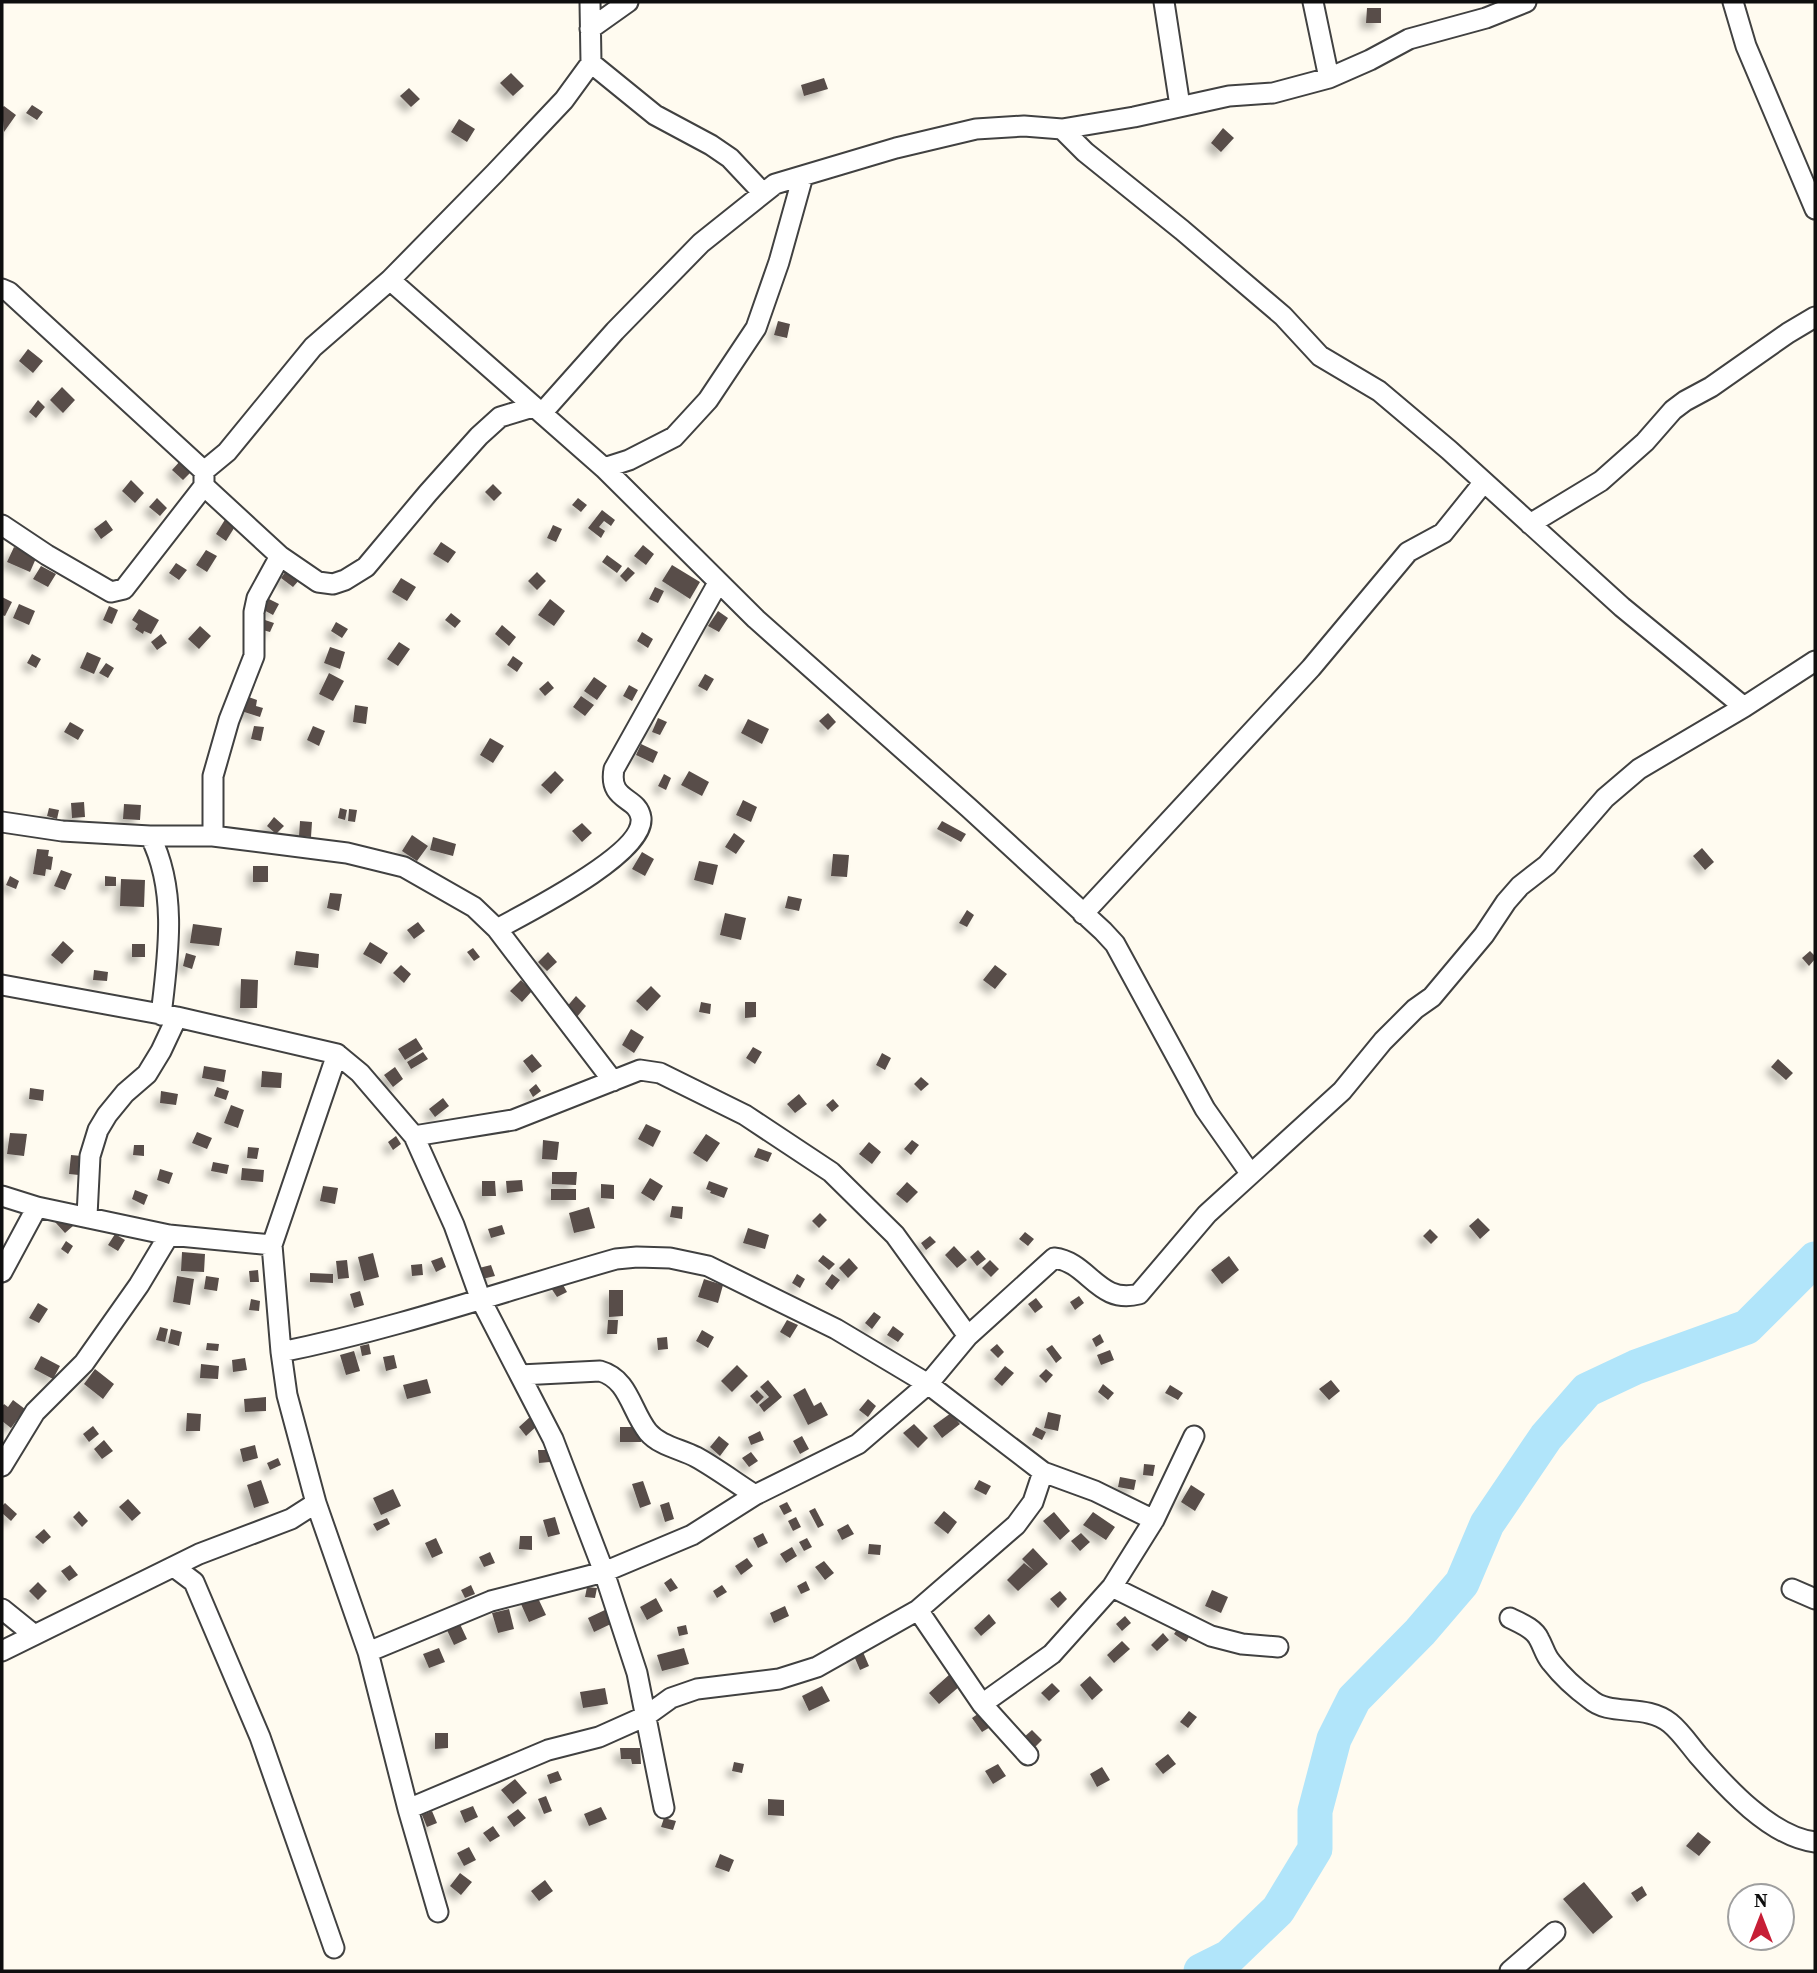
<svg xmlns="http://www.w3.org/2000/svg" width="1817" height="1973" font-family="'Source Serif 4',serif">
	<defs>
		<filter id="shadow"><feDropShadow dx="-6" dy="6" stdDeviation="3.5" flood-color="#0004"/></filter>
	</defs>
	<rect width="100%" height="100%" fill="#fffbf0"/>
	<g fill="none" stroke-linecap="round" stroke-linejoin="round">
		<path stroke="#b1e5fa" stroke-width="35" d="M1201 1971 1229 1957 1278 1910 1315 1849V1811L1334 1739 1354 1699 1420 1632 1462 1583 1487 1524 1546 1437 1587 1390 1636 1367 1747 1327 1815 1259"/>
	</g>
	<path fill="#584e4a" filter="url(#shadow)" d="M1367 8H1381V23H1366Z
		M511 73 524 86 513 96 500 83Z
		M824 78 828 89 804 96 801 85Z
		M409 88 420 99 411 107 400 96Z
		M32 105 43 112 37 120 26 113Z
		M4 106 16 115 4 132 2 108Z
		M459 119 475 129 467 142 451 132Z
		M1223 128 1234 138 1221 152 1211 143Z
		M778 321 790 324 787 338 774 335Z
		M28 349 43 361 33 373 19 361Z
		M62 387 75 400 63 413 50 400Z
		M38 400 45 407 36 418 29 412Z
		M181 460 192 471 183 480 172 470Z
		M131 480 144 493 135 503 122 491Z
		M493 484 502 493 494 501 485 492Z
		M157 498 167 508 160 516 149 507Z
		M578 498 587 505 581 512 572 505Z
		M602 510 615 520 611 526 604 521 599 527 605 531 601 538 588 528Z
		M226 518 236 525 226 541 216 534Z
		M106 520 113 530 101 539 94 529Z
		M553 525 562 529 556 542 547 538Z
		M441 542 456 552 448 563 433 554Z
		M643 545 654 554 646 565 634 556Z
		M14 547 37 556 30 572 7 562Z
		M206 550 217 556 207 572 196 565Z
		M607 555 622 566 617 573 602 562Z
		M176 563 187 570 179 580 169 573Z
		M672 565 700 582 690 599 662 581Z
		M41 566 56 574 48 587 33 579Z
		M628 567 635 573 626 582 620 576Z
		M288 568 301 578 293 587 281 578Z
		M537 572 546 581 537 590 528 581Z
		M401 578 416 587 407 601 392 592Z
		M655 587 664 591 658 603 649 599Z
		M2 597 12 602 5 616 2 615Z
		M267 598 279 604 273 615 260 608Z
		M550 599 565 611 554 626 538 615Z
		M19 604 35 611 29 625 13 618Z
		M109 606 118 610 112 624 103 620Z
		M139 609 159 620 151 634 144 631 143 634 135 629 138 624 132 620Z
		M718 611 728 618 719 632 708 626Z
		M451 613 461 621 455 628 445 620Z
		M262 619 274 623 270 632 259 629Z
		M336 622 348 629 342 638 331 631Z
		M502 625 516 637 509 646 495 634Z
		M200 626 211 636 199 649 188 639Z
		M642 632 653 639 648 648 637 641Z
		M161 634 167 643 157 650 151 642Z
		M399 642 410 649 398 666 387 659Z
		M330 647 345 652 340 669 324 663Z
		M87 652 101 658 94 674 80 668Z
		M32 654 41 659 36 668 27 663Z
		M513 656 523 663 517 672 507 665Z
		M106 663 114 668 108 678 99 673Z
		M329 673 344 681 333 701 319 694Z
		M705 674 714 679 707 691 698 686Z
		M594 677 607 686 597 700 584 691Z
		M548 681 554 688 545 696 539 689Z
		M629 685 638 690 632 701 623 696Z
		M243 695 257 700 256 706 263 708 260 717 238 710Z
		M581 696 594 705 585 716 573 707Z
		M355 705 368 707 366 724 353 722Z
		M828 713 836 722 828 730 819 721Z
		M658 718 667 722 660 735 652 732Z
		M748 719 769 729 762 744 741 733Z
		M70 722 84 730 78 740 64 732Z
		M254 726 264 727 261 741 251 739Z
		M313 726 325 731 319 746 307 740Z
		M490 738 504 746 493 763 480 755Z
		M641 744 658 752 653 763 636 755Z
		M555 771 564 780 551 794 541 785Z
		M689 771 709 782 702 796 681 785Z
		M664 774 671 778 666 790 658 786Z
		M743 800 757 807 751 822 736 815Z
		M84 802 85 817 72 818 71 803Z
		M124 804 141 805 140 820 123 819Z
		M49 808 59 810 57 819 47 816Z
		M340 808 347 810 345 820 338 818Z
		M349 809 357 810 355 822 348 821Z
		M274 817 284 826 276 834 267 826Z
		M300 821 312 822 311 837 299 836Z
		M942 821 966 834 961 842 937 829Z
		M582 823 592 833 582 842 572 831Z
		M734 833 745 841 736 854 725 847Z
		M412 835 428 846 417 861 402 851Z
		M433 837 456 844 453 856 430 850Z
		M1702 848 1714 862 1705 870 1693 856Z
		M37 849 49 850 48 856 53 857 51 870 46 869 45 876 33 874Z
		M642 852 654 859 645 876 632 869Z
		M833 854 849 855 847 877 831 876Z
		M699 861 718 865 713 885 694 880Z
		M253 866H268V882H253Z
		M61 870 72 874 65 890 54 886Z
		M10 876 19 881 16 889 6 885Z
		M105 876 116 877V886H105Z
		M121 879 145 880 144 907 120 906Z
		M330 893 342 894 339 911 327 908Z
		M788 896 802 899 799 911 785 908Z
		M967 910 974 915 967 927 959 923Z
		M725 913 746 918 741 940 720 935Z
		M418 922 425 931 414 939 407 930Z
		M193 924 222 928 219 946 190 943Z
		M63 941 74 951 62 964 51 955Z
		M370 942 388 953 381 964 363 954Z
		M132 944H145V957H132Z
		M473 948 480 957 474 961 467 952Z
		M296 951 319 954 318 968 294 965Z
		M1810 951 1815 956V959L1809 966 1802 958Z
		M548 952 557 962 547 971 538 962Z
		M186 953 196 956 192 969 183 966Z
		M401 965 411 974 404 983 393 973Z
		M995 965 1007 974 995 989 983 980Z
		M94 970 108 972 107 981 93 980Z
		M241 979 258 980 257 1008H240Z
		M521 980 532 991 522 1002 510 991Z
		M651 986 661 996 647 1011 636 1001Z
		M576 996 586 1006 576 1018 565 1009Z
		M701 1002 711 1004 710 1014 699 1012Z
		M745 1002H756V1017L745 1018Z
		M631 1029 644 1037 634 1053 622 1045Z
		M416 1038 423 1049 405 1060 398 1049Z
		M753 1047 762 1052 755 1064 746 1058Z
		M423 1052 428 1059 411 1069 407 1062Z
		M882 1053 891 1058 885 1070 876 1065Z
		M532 1054 542 1066 532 1073 523 1061Z
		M1778 1059 1793 1073 1786 1080 1771 1067Z
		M204 1066 226 1070 224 1082 202 1078Z
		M395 1067 403 1079 393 1087 384 1075Z
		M262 1071 282 1073 281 1088 261 1087Z
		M921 1077 929 1084 921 1091 914 1084Z
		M536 1084 541 1091 533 1097 529 1090Z
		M217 1087 229 1091 226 1100 214 1096Z
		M30 1088 44 1090 43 1101 29 1099Z
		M161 1091 178 1094 176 1105 160 1103Z
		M799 1094 807 1104 795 1113 787 1104Z
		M443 1098 449 1106 435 1117 429 1109Z
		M833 1099 839 1106 832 1112 826 1105Z
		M231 1105 244 1110 238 1128 224 1123Z
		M646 1124 661 1131 653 1147 638 1139Z
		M197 1132 212 1138 207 1149 192 1143Z
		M10 1133 27 1134 24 1156 7 1154Z
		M706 1134 720 1143 707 1162 693 1153Z
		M396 1136 401 1144 393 1150 388 1142Z
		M543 1140 559 1142 557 1160 542 1159Z
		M912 1140 919 1145 911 1155 904 1149Z
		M869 1142 881 1152 872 1164 859 1154Z
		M134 1145H144V1156L133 1155Z
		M248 1147 259 1148 257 1159 247 1158Z
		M758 1148 772 1153 768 1162 754 1157Z
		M71 1155 82 1156 79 1175 69 1174Z
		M213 1162 229 1165 227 1174 211 1171Z
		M242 1168 264 1170 263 1182 241 1180Z
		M160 1169 173 1173 169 1184 157 1180Z
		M552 1172H577L576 1185 552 1184Z
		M650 1178 663 1186 654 1201 641 1193Z
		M522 1180 523 1191 507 1193 506 1181Z
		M482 1181H495L496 1196H482Z
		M709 1181 728 1188 724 1198 710 1193 711 1191 706 1189Z
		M907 1182 918 1192 907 1203 896 1194Z
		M601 1184 614 1185V1199L601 1198Z
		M323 1186 338 1188 335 1204 320 1201Z
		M551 1189H576V1200H551Z
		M135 1190 148 1195 144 1205 132 1199Z
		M672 1206 683 1207 682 1219 670 1217Z
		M589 1207 595 1228 574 1233 569 1213Z
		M820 1213 827 1220 819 1228 812 1221Z
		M63 1215 73 1226 65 1233 55 1222Z
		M1478 1218 1490 1230 1480 1239 1469 1226Z
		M502 1225 505 1234 491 1238 488 1229Z
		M748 1228 769 1235 765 1249 743 1243Z
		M1430 1229 1438 1237 1431 1244 1423 1236Z
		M1025 1232 1034 1239 1028 1246 1019 1239Z
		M115 1234 125 1240 118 1251 108 1245Z
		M930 1236 936 1242 926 1250 921 1243Z
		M66 1241 73 1246 68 1254 61 1249Z
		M954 1246 967 1260 957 1268 945 1255Z
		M978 1250 986 1259 977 1266 970 1257Z
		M182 1252 205 1254 204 1272 181 1271Z
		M373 1253 379 1277 364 1281 358 1257Z
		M823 1255 835 1264 829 1270 818 1261Z
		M1229 1256 1239 1270 1222 1284 1211 1270Z
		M442 1257 446 1267 436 1272 431 1261Z
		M849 1258 858 1268 848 1278 839 1268Z
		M347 1260 349 1278 338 1279 336 1261Z
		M990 1260 999 1269 991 1277 982 1268Z
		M422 1264 423 1275 412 1276 411 1265Z
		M491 1265 495 1276 482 1279 479 1268Z
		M258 1270 259 1282H250L249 1271Z
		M310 1273 333 1274V1283L310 1282Z
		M797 1274 805 1279 800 1288 792 1283Z
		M832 1274 840 1280 832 1290 825 1284Z
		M177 1276 194 1279 190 1305 173 1302Z
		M206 1276 219 1278 217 1291 204 1289Z
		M704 1279 723 1285 718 1303 698 1297Z
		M562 1283 567 1292 557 1297 551 1288Z
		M609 1290H623V1316L609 1317Z
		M360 1291 364 1305 354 1308 350 1294Z
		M1079 1296 1084 1303 1075 1310 1070 1302Z
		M1036 1298 1043 1307 1035 1313 1028 1304Z
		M251 1299 260 1301 259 1311 249 1310Z
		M38 1303 48 1309 39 1323 29 1318Z
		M874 1312 881 1317 872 1329 865 1323Z
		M608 1320H618L617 1334H607Z
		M787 1320 798 1325 790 1338 780 1332Z
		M893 1326 904 1334 898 1342 887 1335Z
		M160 1327 168 1329 165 1342 156 1340Z
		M171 1329 182 1332 179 1346 168 1343Z
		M702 1330 714 1337 708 1348 696 1341Z
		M1100 1334 1104 1342 1096 1347 1092 1339Z
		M667 1337 668 1349 658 1350 657 1338Z
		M207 1343 219 1344 218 1351 206 1350Z
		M369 1344 371 1354 362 1356 360 1346Z
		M997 1344 1004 1352 998 1358 990 1350Z
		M1052 1345 1062 1358 1056 1363 1046 1349Z
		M1110 1350 1114 1360 1101 1365 1097 1355Z
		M354 1351 360 1371 346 1375 340 1355Z
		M394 1355 397 1368 386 1371 383 1357Z
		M41 1356 60 1366 53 1379 34 1369Z
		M245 1358 247 1370 233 1372 232 1360Z
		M201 1364 219 1366 218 1379 200 1378Z
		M737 1365 748 1376 732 1392 721 1381Z
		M1005 1366 1014 1373 1002 1386 994 1379Z
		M95 1369 114 1384 103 1399 84 1384Z
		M1046 1369 1053 1375 1046 1383 1039 1376Z
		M427 1379 431 1393 407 1399 403 1385Z
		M768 1380 782 1397 764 1412 759 1405 769 1397 760 1387Z
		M1331 1380 1340 1391 1329 1400 1319 1389Z
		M1103 1384 1114 1393 1108 1400 1098 1392Z
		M1170 1385 1183 1393 1178 1400 1165 1393Z
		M805 1388 814 1406 821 1402 828 1415 808 1425 793 1395Z
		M757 1390 764 1397 757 1404 750 1396Z
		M266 1397V1411L245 1412 244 1399Z
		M868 1399 876 1406 868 1417 859 1410Z
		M13 1400 25 1409 11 1428 2 1421V1407L4 1404 8 1407Z
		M1048 1412 1061 1415 1058 1431 1044 1428Z
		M187 1413 201 1414 200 1431H186Z
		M951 1413 960 1424 942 1438 933 1426Z
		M531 1416 538 1425 526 1436 519 1427Z
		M914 1424 928 1438 918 1448 903 1433Z
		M93 1426 99 1434 89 1442 83 1434Z
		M620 1427H641V1442H620Z
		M1036 1427 1046 1432 1042 1440 1032 1435Z
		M760 1431 764 1440 751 1445 748 1437Z
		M719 1436 729 1444 720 1456 710 1447Z
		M802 1436 809 1449 800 1454 793 1441Z
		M104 1440 113 1451 102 1459 94 1449Z
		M255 1445 258 1458 243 1462 240 1449Z
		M538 1450H549L550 1462 539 1463Z
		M751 1452 758 1461 749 1467 742 1458Z
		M278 1458 281 1465 270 1470 267 1463Z
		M1144 1464 1155 1465 1153 1476 1143 1475Z
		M1120 1477 1136 1480 1134 1490 1118 1487Z
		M261 1480 269 1503 254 1508 247 1485Z
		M979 1480 991 1486 986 1495 974 1489Z
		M643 1481 651 1504 640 1508 632 1484Z
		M1191 1485 1205 1494 1195 1511 1181 1502Z
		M393 1489 401 1506 381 1515 373 1498Z
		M128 1499 141 1513 132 1521 119 1507Z
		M669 1502 674 1519 665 1522 660 1505Z
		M787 1502 792 1511 784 1515 779 1506Z
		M5 1503 17 1514 11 1521 2 1513V1506Z
		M815 1508 824 1525 818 1528 809 1511Z
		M79 1511 88 1521 82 1527 73 1517Z
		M944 1511 957 1522 948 1534 934 1523Z
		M1054 1512 1070 1531 1060 1540 1043 1521Z
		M1093 1512 1115 1527 1106 1540 1083 1525Z
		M555 1517 560 1534 548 1537 543 1520Z
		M796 1517 801 1527 793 1531 788 1521Z
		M387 1518 390 1524 377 1531 373 1524Z
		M848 1524 854 1534 842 1540 837 1530Z
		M44 1529 51 1537 43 1544 35 1537Z
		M763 1533 768 1543 758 1548 753 1538Z
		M1081 1533 1090 1542 1080 1551 1071 1541Z
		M520 1536H532V1550L519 1549Z
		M436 1538 443 1553 432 1558 425 1543Z
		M807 1538 812 1547 804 1551 799 1542Z
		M869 1544 881 1545 880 1555 868 1554Z
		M792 1547 797 1556 786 1563 780 1554Z
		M1033 1548 1048 1564 1018 1591 1007 1580 1024 1563 1034 1571 1022 1559Z
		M490 1552 495 1563 484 1567 479 1557Z
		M747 1558 753 1566 741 1575 735 1566Z
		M824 1561 834 1573 825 1580 815 1567Z
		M70 1565 78 1575 69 1581 61 1571Z
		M671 1578 678 1588 670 1592 664 1583Z
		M806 1581 810 1590 801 1594 797 1586Z
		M38 1582 47 1591 38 1600 29 1591Z
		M471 1585 475 1594 465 1598 461 1590Z
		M722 1585 727 1592 717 1598 713 1591Z
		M587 1587 597 1588 595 1598 585 1597Z
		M1212 1590 1228 1597 1221 1613 1205 1606Z
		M1060 1591 1067 1599 1058 1608 1050 1599Z
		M537 1596 546 1615 529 1622 521 1604Z
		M656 1598 663 1611 647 1620 640 1607Z
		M785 1606 789 1616 774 1623 770 1613Z
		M509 1609 514 1629 498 1633 492 1613Z
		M607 1609 613 1623 594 1632 588 1618Z
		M989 1614 996 1623 981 1636 974 1628Z
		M1125 1616 1131 1623 1122 1631 1116 1624Z
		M459 1622 467 1639 454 1645 446 1628Z
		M686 1625 688 1634 679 1636 677 1627Z
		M1180 1625 1192 1632 1186 1642 1174 1634Z
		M1163 1633 1169 1640 1157 1651 1151 1645Z
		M1122 1641 1130 1649 1114 1663 1107 1655Z
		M439 1648 445 1662 429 1668 423 1654Z
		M684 1648 689 1664 662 1671 657 1655Z
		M863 1652 869 1666 860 1670 854 1656Z
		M950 1674 960 1686 939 1704 929 1693Z
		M1090 1676 1103 1690 1092 1700 1080 1685Z
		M1052 1683 1060 1691 1049 1701 1041 1693Z
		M822 1686 830 1701 809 1711 802 1696Z
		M605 1688 608 1704 583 1708 580 1692Z
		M982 1711 992 1726 982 1732 972 1718Z
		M1189 1711 1197 1717 1188 1728 1180 1722Z
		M1032 1730 1042 1740 1033 1749 1023 1738Z
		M435 1733H448V1748L435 1749Z
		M620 1748H640L641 1764H632L631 1759H621Z
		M1168 1754 1176 1764 1163 1774 1155 1764Z
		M734 1762 744 1764 742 1773 732 1771Z
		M998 1764 1006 1776 993 1784 985 1771Z
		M1102 1767 1110 1780 1097 1787 1090 1774Z
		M558 1771 562 1780 550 1784 547 1775Z
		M515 1779 527 1793 513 1804 501 1790Z
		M546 1796 552 1811 544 1814 538 1799Z
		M768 1799 784 1800V1816L768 1815Z
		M473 1806 478 1817 465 1823 460 1811Z
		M601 1807 607 1819 589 1826 584 1814Z
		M518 1809 526 1818 514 1827 507 1817Z
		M432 1811 437 1823 427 1827 422 1815Z
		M664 1818 676 1821 673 1830 661 1827Z
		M493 1826 500 1836 490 1842 483 1833Z
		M1698 1832 1711 1842 1699 1856 1686 1846Z
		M469 1847 476 1860 464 1866 457 1853Z
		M720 1854 734 1860 729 1872 715 1867Z
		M460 1873 472 1882 461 1895 450 1886Z
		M545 1880 553 1891 539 1901 531 1891Z
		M1584 1882 1613 1917 1593 1934 1563 1899Z
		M1642 1886 1647 1895 1637 1902 1631 1893Z"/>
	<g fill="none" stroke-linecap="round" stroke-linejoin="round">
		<g stroke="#414141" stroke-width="23">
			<path id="street" d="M1164 2 1180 106
				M1313 2 1329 78
				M1733 2 1746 46 1815 209
				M590 29 628 2
				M591 63 655 115 711 145 730 158 762 192
				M1062 129 1085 152 1182 230 1283 316 1320 356 1379 391 1449 450 1622 607 1744 707
				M390 280 604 468 756 619 969 808 1103 931 1115 944 1205 1109 1250 1173
				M2 289 9 292 204 471
				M542 413 615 331 701 243 775 184 896 148 976 129 1024 126 1062 129 1134 117 1229 96 1273 93 1329 78 1370 60 1409 39 1486 18 1526 2
				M604 468 629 460 674 437 708 400 756 328 779 262 803 176
				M204 486 280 556 318 582 333 584 345 580 366 567 428 493 479 436 500 417 533 407
				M1530 524 1601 481 1645 442 1673 410 1685 401 1711 387 1788 333 1815 317
				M2 525 47 555 111 592 124 589 204 486V471L227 452 313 347 390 280 495 173 564 100 591 63 590 2
				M2 822 62 831 150 836H213L347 853 404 867 474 907 497 929 613 1081
				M150 836C178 890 168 957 161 1015
				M213 836V776L229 720 254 656V612L257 598 280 556
				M1083 914 1311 668 1408 552 1443 533 1484 482
				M497 929C526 913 645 854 641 818 638 796 608 802 614 769L718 583
				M2 985 177 1017 337 1054 360 1073 414 1136 454 1225 481 1300 553 1439 604 1572 637 1673 664 1808
				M337 1054 272 1245 281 1352 287 1395 316 1503 368 1652 408 1809 438 1912
				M414 1136 513 1120 640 1070 660 1073 745 1115 831 1172 895 1235 968 1336
				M2 1196 37 1207 169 1235 272 1245
				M87 1216 90 1156 98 1130 107 1115 125 1093 147 1074 161 1051 177 1017
				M2 1272 37 1207
				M281 1352C395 1329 504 1291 616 1259L637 1257 670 1258 708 1266 836 1329 928 1384 1043 1472 1095 1491 1154 1520
				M520 1375 600 1371C629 1379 631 1411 648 1432 660 1446 681 1449 696 1457 716 1468 736 1483 755 1495
				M2 1466 35 1412 84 1363 139 1285 169 1235
				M174 1567 194 1582 260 1737 334 1948
				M1112 1587 1211 1636 1242 1644 1278 1647
				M1792 1589 1815 1599
				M2 1609 33 1634
				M918 1610 982 1704 1028 1755
				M1510 1618C1520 1623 1534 1628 1539 1639 1544 1648 1545 1655 1551 1662 1562 1676 1576 1689 1590 1699 1610 1717 1645 1703 1670 1723 1680 1731 1689 1744 1698 1755 1726 1787 1771 1837 1815 1842
				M2 1651 199 1554 291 1519 316 1503
				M368 1652 491 1601 604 1572 692 1535 755 1495 858 1444 928 1384 968 1336 1054 1258C1089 1262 1098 1305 1139 1294L1207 1214 1342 1091 1383 1041 1415 1009 1432 997 1484 935 1506 902 1520 886 1547 865 1605 798 1639 769 1744 707 1815 661
				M982 1704 1052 1654 1112 1587 1154 1520 1194 1436
				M408 1809 548 1750 599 1737 646 1716 671 1698 697 1689 779 1679 817 1667 918 1610 1016 1525 1033 1502 1043 1472
				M1510 1971 1555 1932"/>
		</g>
		<use href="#street" stroke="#fff" stroke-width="19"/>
	</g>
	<rect width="1817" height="1973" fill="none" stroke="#0e0e0e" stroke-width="7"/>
	<g transform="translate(1761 1917)"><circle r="33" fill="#ffffff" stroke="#9f9f9f" stroke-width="2"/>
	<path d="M0-5L12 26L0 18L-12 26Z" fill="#c71e36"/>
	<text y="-10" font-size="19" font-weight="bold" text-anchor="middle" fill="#0e0e0e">N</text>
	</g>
</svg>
